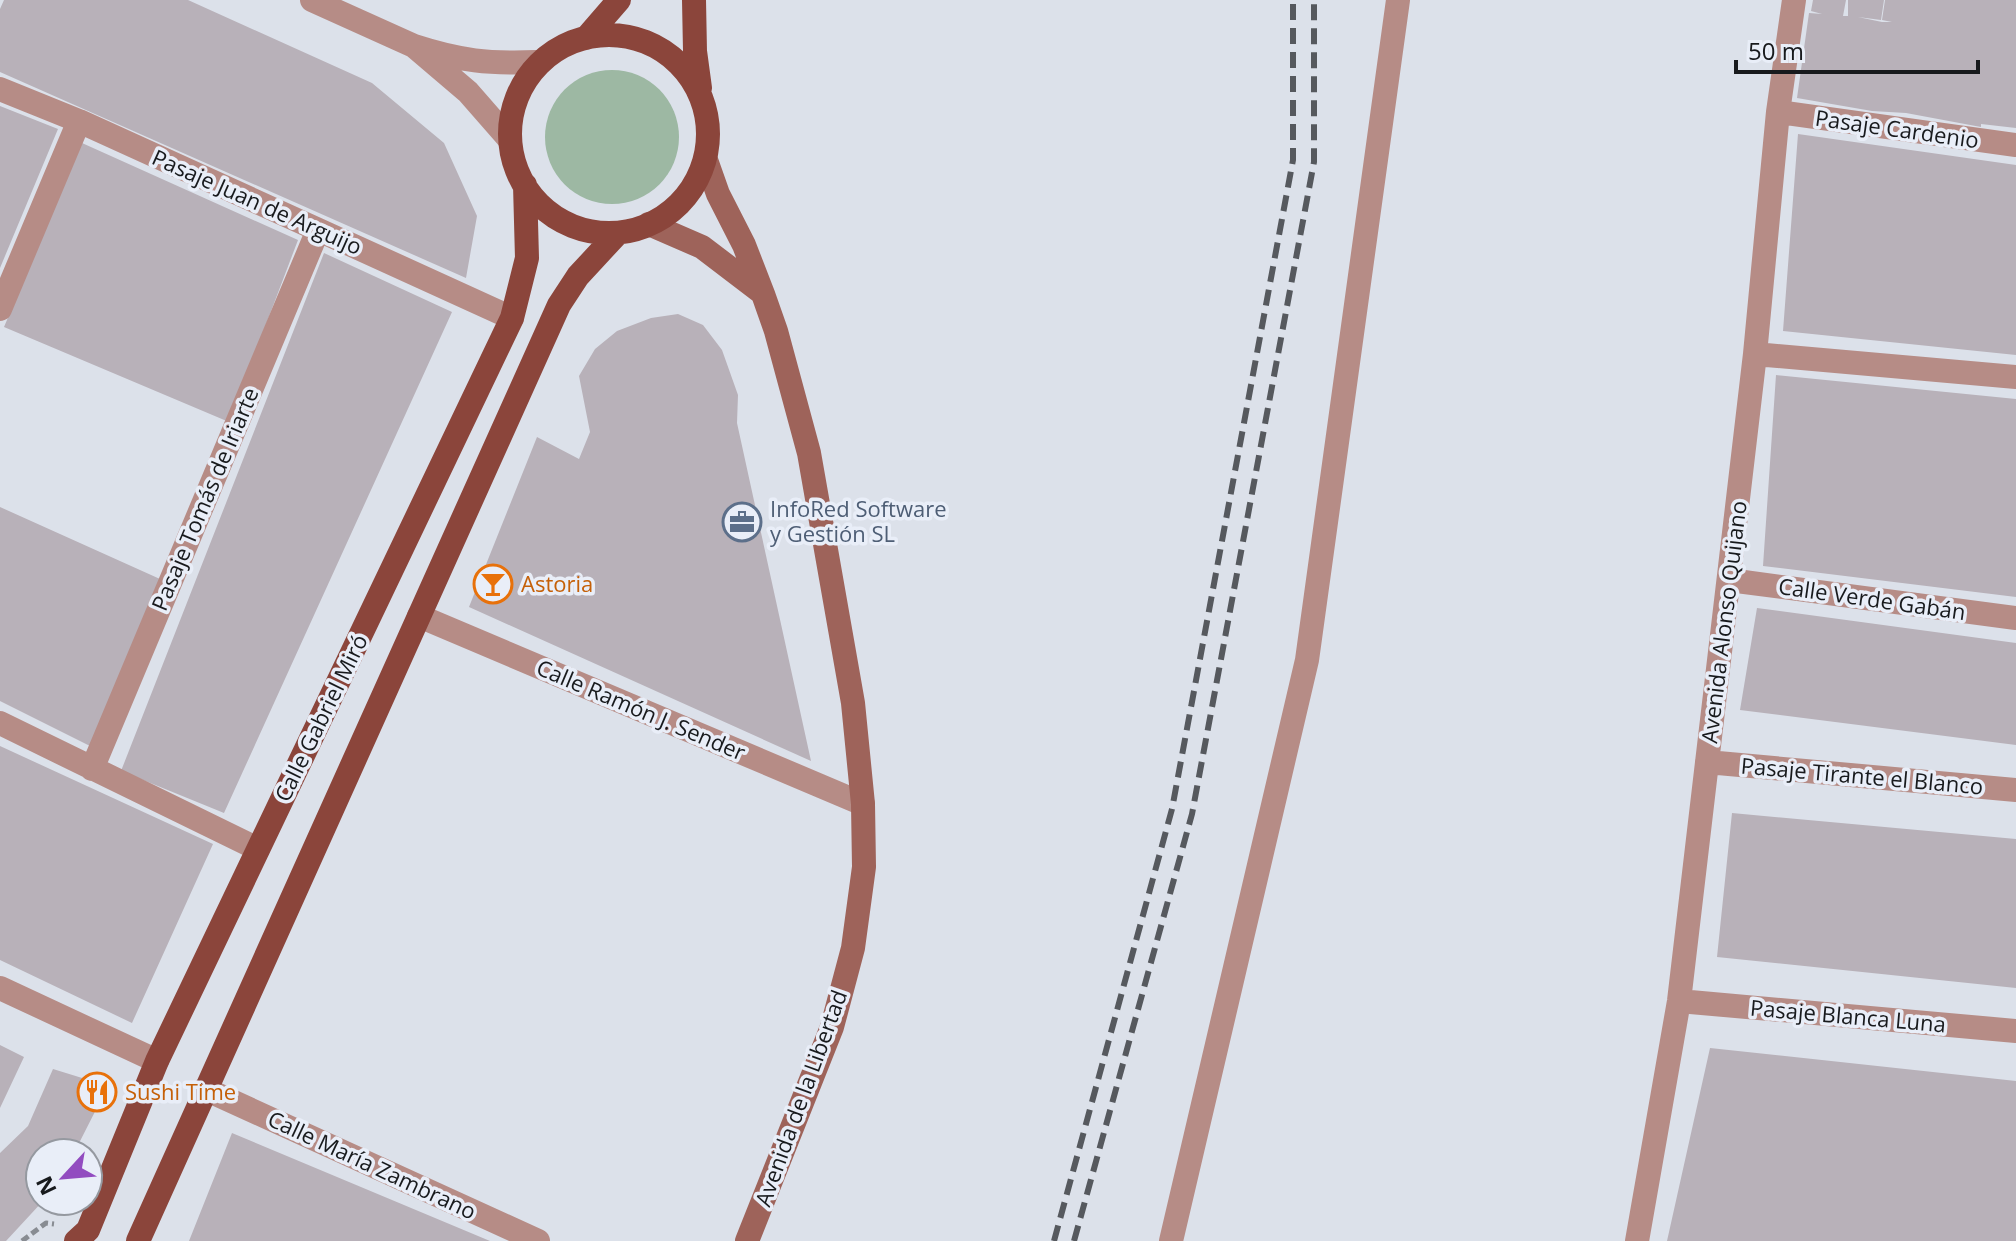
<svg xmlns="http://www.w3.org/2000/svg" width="2016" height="1241" font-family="'Open Sans',sans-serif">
	<rect width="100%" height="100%" fill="#dce1ea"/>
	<path fill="#9db8a3" d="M545 137a67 67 0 1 1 134 0a67 67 0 1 1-134 0Z"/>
	<path fill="#b8b1b9" d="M4 0H188L372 83 444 143 477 216 466 278 0 72V9Z
		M1813 0H1846L1843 16H1848V0H1884L1881 20 1858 17 1882 22H1892L1882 20 1885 0H2016V128L1981 124V127L1906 113 1872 111 1797 98 1809 13 1822 14 1811 11Z
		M0 106 58 129 0 268Z
		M1798 134 2016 165V355L1783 331Z
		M82 143 298 240 229 422 4 327Z
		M324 253 452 312 224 813 121 771Z
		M678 314 703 325 722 350 738 395 737 423 811 761 469 607 537 437 579 459 590 432 579 376 595 349 617 331 651 318Z
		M1776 375 2016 399V597L1763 566Z
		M0 507 160 579 92 747 0 701Z
		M1757 608 2016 643V745L1740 710Z
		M0 746 213 844 132 1023 0 960Z
		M1732 813 2016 839V988L1717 957Z
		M0 1045 24 1057 0 1108Z
		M1710 1048 2016 1081V1241H1667Z
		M53 1069 108 1086 74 1153H40V1201H43L6 1241H0V1153L28 1126Z
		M232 1133 490 1241H189Z"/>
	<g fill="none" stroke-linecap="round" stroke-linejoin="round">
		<path stroke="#888c92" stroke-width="5" stroke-dasharray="8 4" stroke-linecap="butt" d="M22 1241 46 1223 54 1224"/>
		<path stroke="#b68c86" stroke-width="24" d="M312 0 414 46
			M0 89 79 121 512 318
			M1778 112 2016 145
			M510 140 468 92 414 46C460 61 489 64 537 62
			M0 309 79 121
			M1755 354 2016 377
			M1729 580 2016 618
			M419 616 863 804
			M0 723 258 849
			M1707 762 2016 790
			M92 769 318 230
			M0 988 157 1061
			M1679 1001 2016 1031
			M205 1089 538 1241
			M1171 1241 1307 660 1398 0
			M1637 1241 1679 1001 1755 354 1778 112 1794 0"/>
		<path stroke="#9e635a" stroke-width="24" d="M706 160 718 194 744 245 763 294 776 331 809 453 853 703 863 804 864 867 853 948 832 1027 747 1241
			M649 224 702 247 761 292"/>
		<path stroke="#8b453b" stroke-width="24" d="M694 0 695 51 700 88
			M510 134a99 99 0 1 1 198 0a99 99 0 1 1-198 0Z
			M586 38 619 0
			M76 1241 88 1230 157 1061 512 318 527 258 525 185
			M138 1241 559 305 578 276 616 235"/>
		<path stroke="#56595e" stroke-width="6" stroke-dasharray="16 8" stroke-linecap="butt" d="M1054 1241 1172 809 1293 160V0
			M1074 1241 1192 814 1314 162V0"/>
	</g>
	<defs>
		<g id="office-ring" transform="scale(2)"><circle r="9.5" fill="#e9eef8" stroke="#5c6f8a" stroke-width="1.5"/><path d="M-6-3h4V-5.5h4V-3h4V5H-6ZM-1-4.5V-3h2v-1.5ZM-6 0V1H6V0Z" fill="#5c6f8a"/></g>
		<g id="bar-ring" transform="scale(2)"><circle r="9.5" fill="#e9eef8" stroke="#e8710a" stroke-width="1.5"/><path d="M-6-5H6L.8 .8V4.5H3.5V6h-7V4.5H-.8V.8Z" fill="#e8710a"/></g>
		<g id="restaurant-ring" transform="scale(2)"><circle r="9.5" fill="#e9eef8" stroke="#e8710a" stroke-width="1.5"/><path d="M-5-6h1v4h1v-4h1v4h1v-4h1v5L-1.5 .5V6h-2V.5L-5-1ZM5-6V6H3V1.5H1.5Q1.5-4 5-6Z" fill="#e8710a"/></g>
	</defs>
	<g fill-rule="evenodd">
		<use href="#office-ring" x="742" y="522"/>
		<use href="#bar-ring" x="493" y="584"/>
		<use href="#restaurant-ring" x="97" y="1092"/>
	</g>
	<g text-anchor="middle" stroke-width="7" stroke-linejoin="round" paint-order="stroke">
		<g font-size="22" fill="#181a1d" stroke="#e9eef8">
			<text transform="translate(1897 129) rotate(8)" y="8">Pasaje Cardenio</text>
			<text transform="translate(257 202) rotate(24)" y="8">Pasaje Juan de Arguijo</text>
			<text transform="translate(205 499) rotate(-67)" y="8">Pasaje Tomás de Iriarte</text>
			<text transform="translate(1872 599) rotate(8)" y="8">Calle Verde Gabán</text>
			<text transform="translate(1724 622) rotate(-83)" y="8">Avenida Alonso Quijano</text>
			<text transform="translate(641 710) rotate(23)" y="8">Calle Ramón J. Sender</text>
			<text transform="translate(321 718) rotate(-64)" y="8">Calle Gabriel Miró</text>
			<text transform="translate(1862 776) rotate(5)" y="8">Pasaje Tirante el Blanco</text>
			<text transform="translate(1848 1016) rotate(5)" y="8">Pasaje Blanca Luna</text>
			<text transform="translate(801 1098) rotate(-70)" y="8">Avenida de la Libertad</text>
			<text transform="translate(372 1165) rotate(25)" y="8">Calle María Zambrano</text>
		</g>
		<g font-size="22" fill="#4e5e75" stroke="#e9eef8" text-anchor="start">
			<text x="770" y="517">InfoRed Software<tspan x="770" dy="25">y Gestión SL</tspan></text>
		</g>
		<g font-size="22" fill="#c56008" stroke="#e9eef8" text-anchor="start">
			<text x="521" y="592">Astoria</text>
			<text x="125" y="1100">Sushi Time</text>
		</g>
	</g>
	<g transform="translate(64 1177) rotate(244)"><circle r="38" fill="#e9eef8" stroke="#9599a0" stroke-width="2"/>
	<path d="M0-6L14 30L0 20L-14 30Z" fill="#924cc0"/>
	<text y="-12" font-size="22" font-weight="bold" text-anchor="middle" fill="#181a1d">N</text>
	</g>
	<path d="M1736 60v12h242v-12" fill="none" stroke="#181a1d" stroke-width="4"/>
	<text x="1748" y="60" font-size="24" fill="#181a1d" stroke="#e9eef8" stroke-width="6" paint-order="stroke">50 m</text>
</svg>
